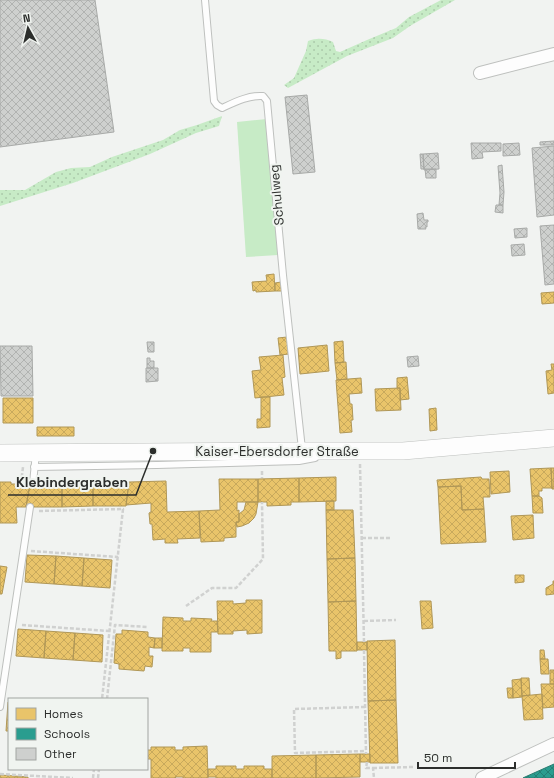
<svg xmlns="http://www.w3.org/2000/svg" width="554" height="778" font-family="'Space Grotesk',sans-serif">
	<defs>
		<pattern id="grass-dots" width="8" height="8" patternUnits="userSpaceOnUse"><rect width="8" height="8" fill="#c7ebc6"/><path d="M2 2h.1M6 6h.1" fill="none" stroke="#abcaaa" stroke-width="1.8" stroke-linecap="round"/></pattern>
		<pattern id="homes-cross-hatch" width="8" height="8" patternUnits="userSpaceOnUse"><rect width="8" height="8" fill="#e9c46a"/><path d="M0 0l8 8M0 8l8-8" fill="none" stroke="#c8a95c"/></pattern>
		<pattern id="schools-cross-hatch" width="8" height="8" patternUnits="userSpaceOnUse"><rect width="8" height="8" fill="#2a9d8f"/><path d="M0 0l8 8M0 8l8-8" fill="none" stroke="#248075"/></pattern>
		<pattern id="building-cross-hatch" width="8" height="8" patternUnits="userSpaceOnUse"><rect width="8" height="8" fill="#ced0ce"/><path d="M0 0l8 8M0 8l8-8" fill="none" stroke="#b1b3b1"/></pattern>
	</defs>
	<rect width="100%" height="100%" fill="#f1f3f1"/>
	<path fill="url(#grass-dots)" d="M441 0H455L410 26 393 38 347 56 288 88 284 85 294 78 306 51 308 41C317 38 324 38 333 42L336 51 340 52 367 40 396 28 409 17Z
		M222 116 219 126 196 133 150 154 73 183 0 206V190H25L56 172 71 168 90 167 112 157 163 140 180 130 197 125Z"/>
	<path fill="#c7ebc6" d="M267 119 278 255 246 257 237 122Z"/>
	<path fill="url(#homes-cross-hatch)" stroke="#b09757" d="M274 274 275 291 256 292V290L253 291 252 282 267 281 266 275Z
		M281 282 282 291H275V283Z
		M554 292V303L542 304 541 293Z
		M287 337 289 354 280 355 278 338Z
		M343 341 344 362 335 363 334 342Z
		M327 345 329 371 300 374 298 348Z
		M283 355 285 377 282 378 284 395 255 398 252 371 261 370 259 357Z
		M346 362 347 379 337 380 335 363Z
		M551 364H554V393L548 394 546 371 552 370Z
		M407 377 409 399 400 400V388H397V378Z
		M361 378 362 393 349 394 350 404H352L353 420H351L352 432 340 433 336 380Z
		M400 388 401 410 376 411 375 389Z
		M261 397H270V427L257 428V419H261Z
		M3 398H33V423H3Z
		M436 408 437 430 430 431 429 409Z
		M37 427H74V436H37Z
		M551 468 552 488H542V491H539V496H532L530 469Z
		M551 468H554V489H552Z
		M509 471 510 492 491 494 490 472Z
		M336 477V501L299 502V478Z
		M481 477 482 479H489L490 497H483L484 509 462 510 461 486 438 487 437 480Z
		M299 478V502H291V505L267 506V502H258V479Z
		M219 479H258V502H237V511L239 510V522H236V537L224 538V541L201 542 199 511 220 510Z
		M166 481 167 512 199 511 200 538 177 539 178 543H165V539L153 540 152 524H150L149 513 151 512V503L126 505 129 482Z
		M0 482H11V484H30L26 507H16L17 523H0Z
		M93 482H129L126 506H93Z
		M93 482V506L62 507V483Z
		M62 483V507H26L30 484Z
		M461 486 462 510 484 509 486 542 441 544 438 487Z
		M532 496H539L542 498 543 513H533Z
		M326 501H334V510H326Z
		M246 502H258L256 514 254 518 249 523 242 526 237 527 236 522H239V514L244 510Z
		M326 510H353L355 558 327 559Z
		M533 515 534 538 513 540 511 516Z
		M27 555 56 556 54 584 25 582Z
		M56 556 84 558 82 586 54 584Z
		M84 558 112 560 110 588 82 586Z
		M355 558 356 601 328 602 327 559Z
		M0 566 7 567 2 594H0Z
		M515 575H524V582L515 583Z
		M553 581H554V594L546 595V588L553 584Z
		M246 600H262V633L247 634V630L233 631V634H218L217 601H233V604L246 603Z
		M356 601 357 651H341V658L336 659V651H329L328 602Z
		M420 601H431L433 628 422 629Z
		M163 617 183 618V621H191V618L212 619 211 621H217L218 632H211V652H190V648H183V651H162Z
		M18 629 46 631 44 658 16 656Z
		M122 630 148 632V637L155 638 154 648 149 647V656H153L152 667 145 666 144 671 119 669V664L114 663 116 634H122Z
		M46 631 75 633 73 660 44 658Z
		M75 633 103 635 102 662 73 660Z
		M155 638H162V648H154Z
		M395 640 396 700 368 701 367 641Z
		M357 642H367V650H357Z
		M540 650H544L545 659H540Z
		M540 659H548L549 674H541Z
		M550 670H554V684H550Z
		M521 678H529L530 695 522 696Z
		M521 679 522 697 513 698 512 680Z
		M541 684H554V707L543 708Z
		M507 688H513V698H508Z
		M542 694 543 719 524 720 522 696Z
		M396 700 398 763H370L368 701Z
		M8 702H9V731H6Z
		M207 746 208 778H183V777H175L176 778H151V759H147V750H151V747H175V750H183V747Z
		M360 754H370V762H360Z
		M360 754V777L316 778V755Z
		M316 755V778H272V756Z
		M216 766H236V769H244V766H264V769H272V778H216V777H208V769H216Z
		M0 775 28 777V778H0Z"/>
	<path fill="url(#schools-cross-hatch)" stroke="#2b7c71" d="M554 764V778H523L525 777Z"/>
	<path fill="url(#building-cross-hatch)" stroke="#a8aaa8" d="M0 0H95L114 132 0 147Z
		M307 95 315 172 293 174 285 97Z
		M554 141V145H540V142Z
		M471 143H501V151L482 152 483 158 472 159Z
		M519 143 520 155 503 156V144Z
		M554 146V215L537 217 532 148Z
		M438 153 439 169 424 170 423 154Z
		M420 154H423L424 169H421Z
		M502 165 504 192 503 205H499L500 193 498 166Z
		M425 169H436V178H426Z
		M496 205H503V213L495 212Z
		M423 213 424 220H428V222H427V227H425L426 229H418L417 214Z
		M554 225V284L545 285 540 226Z
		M527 228V237L515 238 514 229Z
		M524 244 525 255 512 256 511 245Z
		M147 342H154V352H148Z
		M0 346H32L33 396H1Z
		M418 356 419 366 408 367 407 357Z
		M147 358H150V361H154V368H147Z
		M146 368H158V381L146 382Z"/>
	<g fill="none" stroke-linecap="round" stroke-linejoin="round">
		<g stroke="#bec0be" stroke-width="8">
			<path id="lane" d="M205 0 214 101 217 105 222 108C235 102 249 95 263 96L267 101 283 275 302 449
				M34 467 157 465 299 461 315 458
				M33 483 36 453
				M0 707 30 507"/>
		</g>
		<g stroke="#bec0be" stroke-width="14">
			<path id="street" d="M480 73 554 54
				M482 778 554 744"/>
		</g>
		<g stroke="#bec0be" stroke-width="18">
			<path id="secondary" d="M0 453 302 451H403L554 438"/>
		</g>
		<path stroke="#d0d1d0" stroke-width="2.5" stroke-dasharray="4 2" stroke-linecap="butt" d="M360 464 364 642
			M262 471V478
			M21 483 23 467
			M39 511 123 509 102 699
			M362 538H390
			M31 551 118 557
			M186 606 212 588H236L263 559 262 502
			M364 621 396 620
			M22 625 109 631
			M364 650 366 754
			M107 699 115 625 147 627
			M365 707 294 709 295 753 366 751
			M367 762 366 768H373L374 778
			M373 768 414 767
			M0 774 73 778
			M93 778 94 769
			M98 778 99 769"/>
		<use href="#lane" stroke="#fdfdfd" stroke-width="6"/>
		<use href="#street" stroke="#fdfdfd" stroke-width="12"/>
		<use href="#secondary" stroke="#fdfdfd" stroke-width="17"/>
	</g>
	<g text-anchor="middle" stroke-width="4" stroke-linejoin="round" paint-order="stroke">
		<g font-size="13" fill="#2c2e2c" stroke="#f0f4f0">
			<text transform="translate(276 195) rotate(-95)" y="5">Schulweg</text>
			<text x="277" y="456">Kaiser-Ebersdorfer Straße</text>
		</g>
	</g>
	<path fill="none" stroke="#2c2e2c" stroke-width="1.5" d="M153 451L136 495H8"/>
	<circle fill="#2c2e2c" stroke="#f0f4f0" stroke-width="1.5" cx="153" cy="451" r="4"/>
	<g font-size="14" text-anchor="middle" font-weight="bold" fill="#2c2e2c" stroke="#f0f4f0" stroke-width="4" stroke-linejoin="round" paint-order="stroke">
		<text x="72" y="487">Klebindergraben</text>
	</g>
	<rect x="8" y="698" width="140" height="72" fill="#f0f4f0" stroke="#a2a5a2"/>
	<rect x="16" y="708" width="20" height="12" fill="#e9c46a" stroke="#a2a5a2"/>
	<text x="44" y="718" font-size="12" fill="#2c2e2c">Homes</text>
	<rect x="16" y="728" width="20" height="12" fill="#2a9d8f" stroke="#a2a5a2"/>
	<text x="44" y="738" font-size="12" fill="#2c2e2c">Schools</text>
	<rect x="16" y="748" width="20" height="12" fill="#ced0ce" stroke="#a2a5a2"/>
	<text x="44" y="758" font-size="12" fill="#2c2e2c">Other</text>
	<g transform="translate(28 28) rotate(352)" stroke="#f0f4f0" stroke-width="3" paint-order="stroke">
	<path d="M0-3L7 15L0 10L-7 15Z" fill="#2c2e2c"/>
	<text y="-6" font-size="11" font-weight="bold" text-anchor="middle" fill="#2c2e2c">N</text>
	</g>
	<path d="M418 762v6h97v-6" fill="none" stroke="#2c2e2c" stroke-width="2"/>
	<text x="424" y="762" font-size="12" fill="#2c2e2c" stroke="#f0f4f0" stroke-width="3" paint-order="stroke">50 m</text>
</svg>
